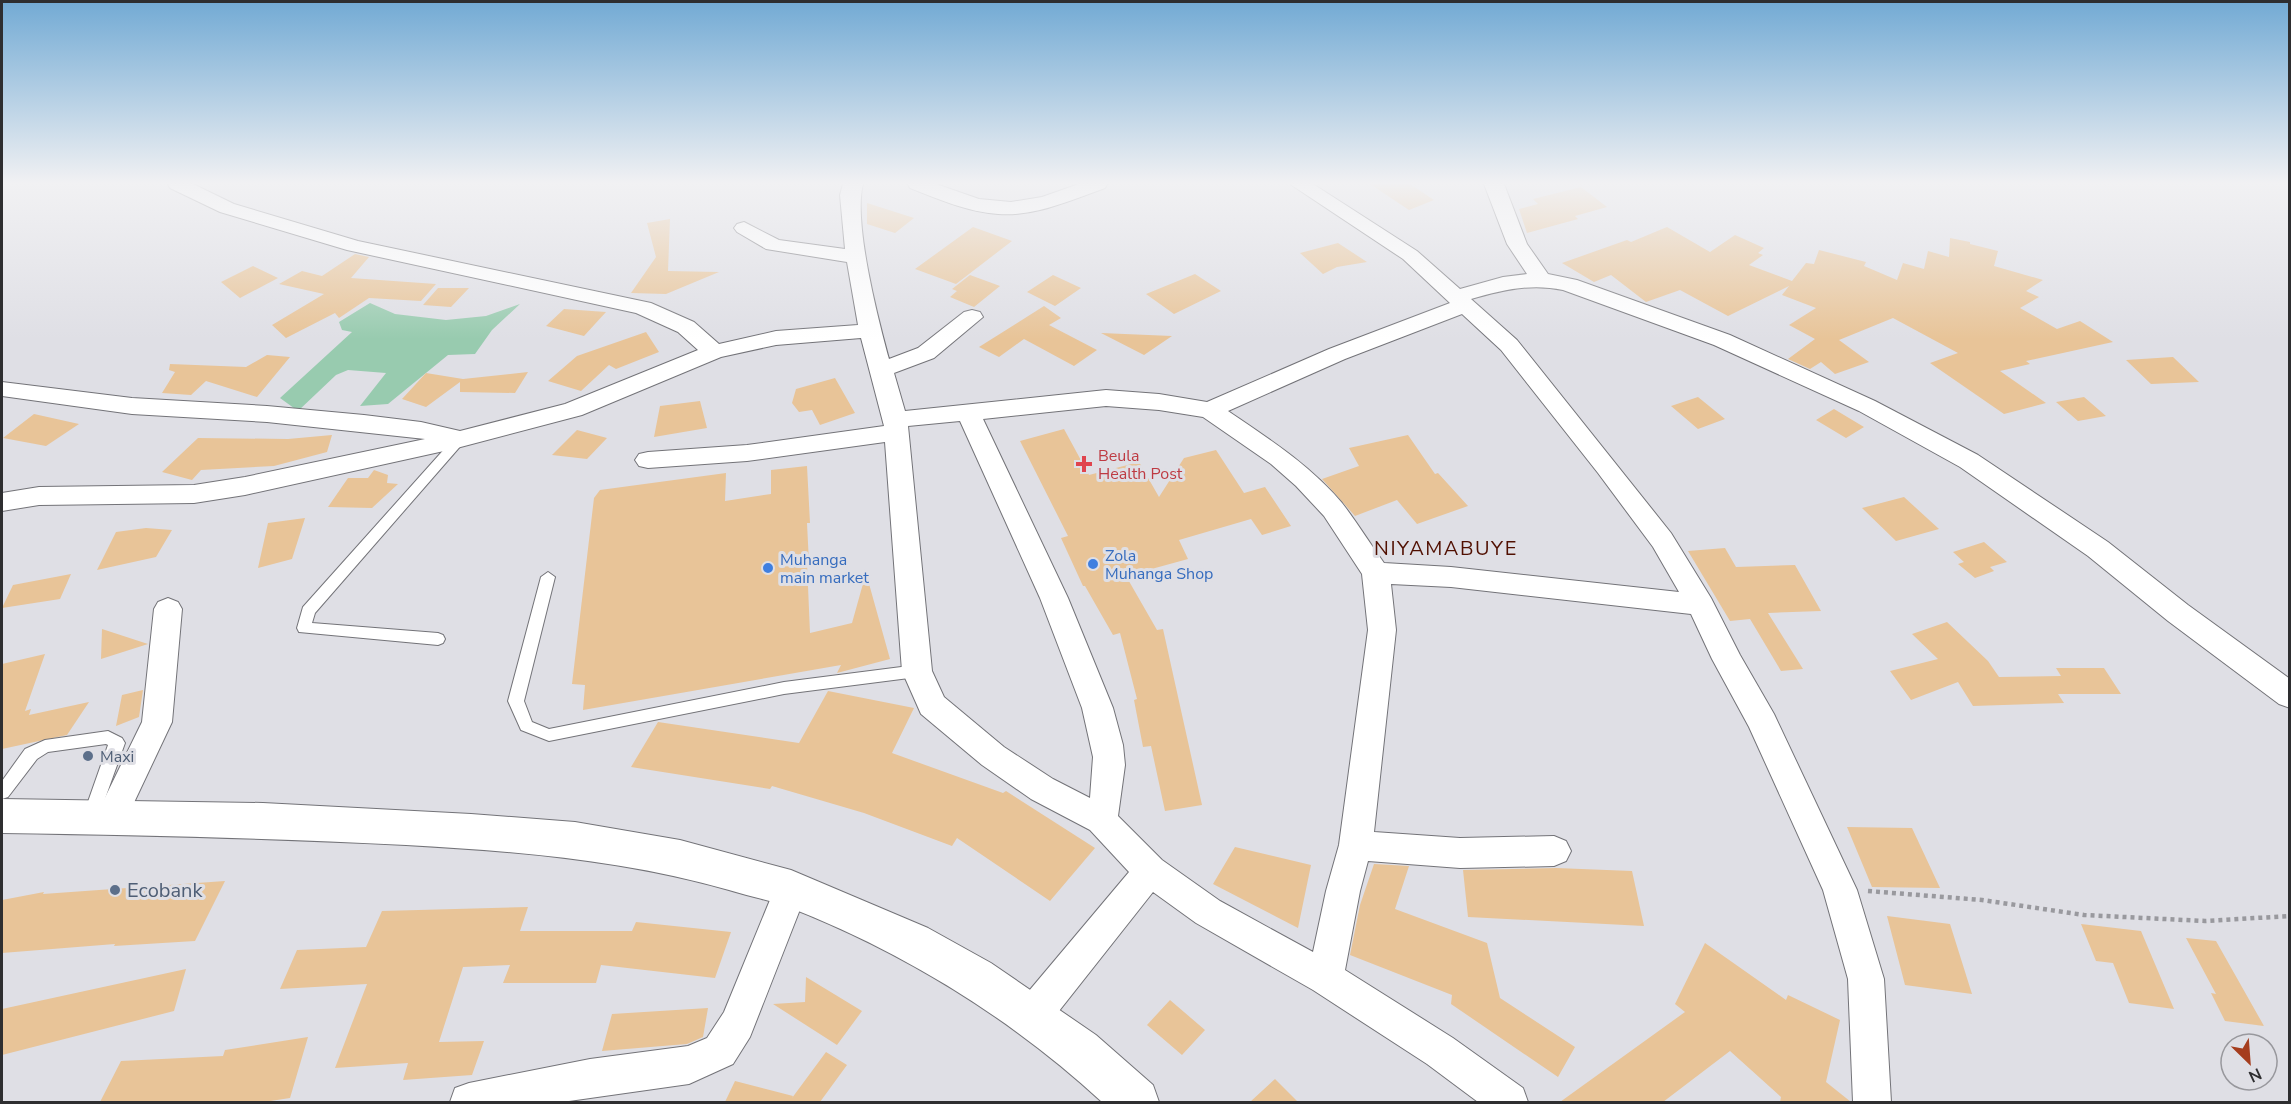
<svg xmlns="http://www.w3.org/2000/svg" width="2291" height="1104" font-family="'Nunito Sans',sans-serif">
	<rect width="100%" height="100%" fill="#dfdfe5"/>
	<path fill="#98cbaf" d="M370 303 395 314 446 320 486 316 520 304 492 330 475 354 448 355 388 404 360 406 386 373 348 370 336 375 298 411 280 398 352 332 342 330 339 322Z"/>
	<path fill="#e8c498" d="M1370 184H1410L1434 200 1409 210Z
		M1581 187 1607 207 1575 216 1578 219 1527 233 1519 209 1538 204 1533 199Z
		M867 203 914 218 895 233 867 224Z
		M670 219 668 271 719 272 666 294 631 293 656 257 647 223Z
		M973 227 1012 241 956 284 915 269Z
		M1667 227 1710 252 1735 235 1764 248 1758 253 1763 255 1749 265 1792 281 1806 263 1814 264 1819 250 1866 262 1864 266 1897 280 1903 263 1924 269 1928 251 1949 257 1950 238 1970 242V244L1998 251 1994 266 2043 280 2026 291 2039 297 2020 308 2057 329 2080 321 2113 342 2026 361 2030 364 2000 371 2046 403 2004 414 1930 363 1958 353 1893 318 1839 340 1869 362 1835 374 1821 362 1810 369 1788 359 1815 339 1789 325 1816 308 1782 295 1789 286 1728 316 1680 290 1646 302 1611 275 1594 282 1562 263 1627 240 1631 242Z
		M1338 243 1367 262 1337 267 1323 274 1300 253Z
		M355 254 369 257 351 278 436 284 421 301 369 298 339 318 335 313 286 338 272 325 324 294 279 284 302 271 322 276Z
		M253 266 278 278 240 298 221 282Z
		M1195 274 1221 291 1174 314 1146 294Z
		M970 275 1000 286 974 307 950 297 957 291 952 289Z
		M1053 275 1081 288 1055 306 1027 292Z
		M438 288H469L451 307 423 305Z
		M1044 306 1061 318 1049 325 1097 350 1074 366 1024 339 999 357 979 347Z
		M564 309 606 312 584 336 546 326Z
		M646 332 659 352 616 369 609 365 581 391 548 381 577 356Z
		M1101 333 1172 336 1144 355Z
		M267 355 290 357 257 397 206 381 191 395 162 393 175 372 169 370 170 364 246 367Z
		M2173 357 2199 382 2151 384 2126 360Z
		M528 372 515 393 460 392V382L426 407 402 399 426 373 463 379Z
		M835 378 855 413 820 425 812 410 799 412 792 403 796 389Z
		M1698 397 1725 419 1698 429 1671 406Z
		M2084 397 2106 416 2078 421 2056 402Z
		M700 401 707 428 654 437 660 406Z
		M1834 409 1864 427 1846 438 1816 420Z
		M34 414 79 424 46 446 3 438Z
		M1064 429 1089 475 1139 462 1159 497 1184 458 1216 450 1244 493 1265 487 1291 526 1262 535 1251 519 1179 540 1188 559 1126 576 1157 630 1163 629 1202 805 1165 811 1151 746 1143 747 1134 700 1137 699 1120 633 1113 635 1085 586H1083L1061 538 1068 536 1020 441Z
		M577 430 607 438 587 459 552 455Z
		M332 435 327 452 274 466 201 470 192 480 162 472 198 438 288 439Z
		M1408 435 1435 474 1438 473 1468 506 1417 524 1397 500 1355 516 1322 479 1359 466 1349 448Z
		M807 466 810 523H807L809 563H807L810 633 852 623 866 573 890 659 837 673 841 665 583 710 585 685 572 684 594 498 600 490 726 473 725 501 771 494V470Z
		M374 470 388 475 387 483 398 484 372 508 328 507 348 478H368Z
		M1904 497 1939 529 1896 541 1862 508Z
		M305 518 292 559 258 568 268 523Z
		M146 528 172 530 156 557 97 570 116 532Z
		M1984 542 2007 562 1990 567 1994 571 1975 578 1958 564 1964 562 1953 552Z
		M1725 548 1736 567 1795 565 1821 611 1768 613 1803 669 1781 671 1750 619 1730 621 1688 551Z
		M71 574 60 599 2 608 13 585Z
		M1947 622 1988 661 1999 677 2061 676 2056 668H2104L2121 694H2058L2064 703 1973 706 1958 682 1911 700 1890 671 1938 659 1912 634Z
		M102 629 148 644 101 659Z
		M45 654 25 711 31 709 29 715 89 702 67 735 2 749V664Z
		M143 690 139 717 116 726 122 695Z
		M828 691 914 708 892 753 1003 793 1006 791 1095 848 1050 901 957 838 952 846 864 813 772 786 770 789 631 767 658 722 799 743Z
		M1847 827 1912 828 1940 888 1872 887Z
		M1235 847 1311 865 1298 928 1213 884Z
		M1374 864 1409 866 1395 909 1487 943 1500 998 1575 1047 1558 1077 1451 1004 1452 995 1350 955 1360 905Z
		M1556 868 1632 871 1644 926 1468 917 1463 870Z
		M225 881 195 941 114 946 115 944 2 953V900L44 892 43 894Z
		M528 907 520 931H632L636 922 731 932 715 978 601 965 596 983H503L510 965 463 967 439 1042 484 1041 472 1075 403 1080 408 1063 335 1068 367 984 280 989 297 950 366 947 382 911Z
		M1887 916 1950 924 1972 994 1905 985Z
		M2081 924 2141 931 2174 1009 2129 1003 2113 963 2096 961Z
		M2186 938 2216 941 2264 1026 2225 1021 2211 993 2216 994Z
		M1705 943 1786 1000 1788 995 1840 1020 1826 1082 1851 1102H1780L1781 1097 1730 1051 1663 1102H1560L1685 1012 1675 1004Z
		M186 969 174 1011 2 1055V1009Z
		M806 977 862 1011 837 1045 773 1004 805 1002Z
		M1170 1000 1205 1030 1182 1055 1147 1025Z
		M708 1008 703 1037 687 1044 602 1051 612 1014Z
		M308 1037 290 1098 264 1102H100L121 1061 223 1056 225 1050Z
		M826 1052 847 1065 820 1102H725L735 1081 793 1096 792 1098Z
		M1275 1079 1298 1102H1250Z"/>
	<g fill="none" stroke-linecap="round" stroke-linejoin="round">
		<g stroke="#737378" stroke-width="2">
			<path id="lane" d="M460 435 464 436 466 439 464 442 315 613 312 623 438 633 443 635 445 639 443 643 438 645 299 632 297 628 303 607 456 436Z
				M548 572 555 577 524 701 532 722 549 729 784 682 917 665 922 667 924 671 922 675 917 677 784 694 549 741 521 730 508 701 541 577Z
				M108 731 122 738 125 743 97 821 91 823 85 821 83 816 108 745 106 744 48 752 37 759 8 797 2 799V781L25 749 45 740Z"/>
		</g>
		<g stroke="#737378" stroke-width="2">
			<path id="street" d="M168 184H193L234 204 358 241 651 303 694 322 719 344 776 331 858 325 847 262 766 249 737 232 734 228 737 224 744 222 779 240 845 249 840 195 843 184H863C853 222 878 319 889 359L918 348 964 312 972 310 980 312 983 317 934 358 894 373 905 411 1106 390 1159 394 1207 402 1329 349 1450 303 1403 259 1290 184H1313L1417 251 1460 289 1503 277 1527 274 1507 244 1484 184H1504L1527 244 1548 274 1577 280 1730 335 1875 401 1978 455 2108 542 2188 605 2290 679V708L2279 704 2168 621 2088 556 1960 467 1859 411 1714 345 1563 290C1531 283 1503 290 1471 299L1517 340 1671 533 1711 598 1740 655 1774 714 1857 890 1884 979 1891 1102H1853L1848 979 1823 890 1749 727 1712 659 1691 614 1451 587 1391 584 1396 630 1374 832 1460 838 1554 836 1566 841 1571 851 1566 861 1554 866 1460 868 1368 861 1360 891 1345 970 1453 1038 1523 1088 1528 1102H1478L1427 1064 1313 990 1196 923 1153 892 1044 1030 1031 1035 1018 1030 1013 1017 1018 1004 1129 872 1090 830 1031 799 982 765 921 714 902 671 885 442 747 461 648 468 639 466 635 460 639 454 648 452 747 445 884 426 861 338 776 345 721 357 582 415 453 449 245 495 194 503 39 505 2 511V493L39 487 194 485 245 477 425 439 267 422 132 414 2 396V382L132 398 267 406 364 415 421 422 460 431 565 404 698 350 678 332 636 313 347 250 220 212 170 188ZM1462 314 1501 350 1598 473 1653 547 1679 592 1451 567 1384 563C1370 544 1357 522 1342 503 1310 465 1269 439 1228 411L1345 359ZM1106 406 1159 410 1203 417 1271 464 1296 486 1324 516 1362 574 1368 630 1339 845 1326 891 1313 952 1220 901 1162 860 1118 816 1125 765 1123 745 1113 708 1068 598 983 419ZM960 421 1040 598 1082 708 1093 757 1090 798 1053 779 1004 747 944 697 932 671 908 426Z
				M908 184H936L979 199 1011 202 1042 197 1079 184H1107L1105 188C1071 200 1035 217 998 214 968 212 938 199 910 188Z
				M168 598 178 602 182 609 172 722 122 828 111 832 100 828 95 818 142 722 154 609 158 602Z
				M791 874 803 878 808 889 750 1037 733 1064 689 1084 562 1102H450L455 1088 469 1083 590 1059 688 1046 707 1038 724 1012 779 878Z"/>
		</g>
		<g stroke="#737378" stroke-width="2">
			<path id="highway" d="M2 799 263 803 471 814 575 822 680 840 791 870 928 928 991 963 1096 1035 1153 1085 1159 1102H1102C1011 1018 902 951 786 906 768 900 748 896 729 890 624 860 515 851 406 845 271 838 137 835 2 833Z"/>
		</g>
		<path stroke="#99999e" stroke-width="4.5" stroke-dasharray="4 4" stroke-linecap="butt" d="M1868 891 1982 900 2084 915 2205 921 2290 916"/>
		<use href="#lane" fill="#fff" fill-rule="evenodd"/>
		<use href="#street" fill="#fff" fill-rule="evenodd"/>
		<use href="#highway" fill="#fff" fill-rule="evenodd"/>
	</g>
	<linearGradient id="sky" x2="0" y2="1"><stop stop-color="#72aad4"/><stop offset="0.54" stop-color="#f1f1f3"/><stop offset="1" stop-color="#f1f1f3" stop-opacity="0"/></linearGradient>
	<rect width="2291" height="339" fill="url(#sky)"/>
	<path fill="#e0444e" stroke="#dfdfe5" stroke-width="2" d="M1081 455h6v6h6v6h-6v6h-6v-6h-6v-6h6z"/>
	<g fill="#3f7fe0" stroke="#dfdfe5" stroke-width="2">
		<circle cx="1093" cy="564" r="6"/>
		<circle cx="768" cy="568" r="6"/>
	</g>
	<g fill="#5c6f8a" stroke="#dfdfe5" stroke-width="2">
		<circle cx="88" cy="756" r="6"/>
		<circle cx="115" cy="890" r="6"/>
	</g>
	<g text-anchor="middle" stroke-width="6" stroke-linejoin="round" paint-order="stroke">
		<g font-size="16" fill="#be3a42" stroke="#dfdfe5" text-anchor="start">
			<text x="1098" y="461">Beula<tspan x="1098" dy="18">Health Post</tspan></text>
		</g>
		<g font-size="16" fill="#366cbe" stroke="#dfdfe5" text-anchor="start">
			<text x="1105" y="561">Zola<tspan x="1105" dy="18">Muhanga Shop</tspan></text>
			<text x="780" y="565">Muhanga<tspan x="780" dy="18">main market</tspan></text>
		</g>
		<g font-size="16" fill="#4e5e75" stroke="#dfdfe5" text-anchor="start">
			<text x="100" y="762">Maxi</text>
		</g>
		<g font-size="20" letter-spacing="1.5" fill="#500f00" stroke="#dfdfe5">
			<text x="1446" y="555">NIYAMABUYE</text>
		</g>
		<g font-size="20" fill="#4e5e75" stroke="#dfdfe5" text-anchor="start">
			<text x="127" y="897">Ecobank</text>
		</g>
	</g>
	<rect width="2291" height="1104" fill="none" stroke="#2e2e30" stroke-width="6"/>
	<g transform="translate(2249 1062) rotate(155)"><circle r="28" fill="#dfdfe5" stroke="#98989d" stroke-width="1.5"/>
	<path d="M0-4.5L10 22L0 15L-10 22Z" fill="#a53d1e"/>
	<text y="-9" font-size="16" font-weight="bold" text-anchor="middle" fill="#2e2e30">N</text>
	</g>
</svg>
